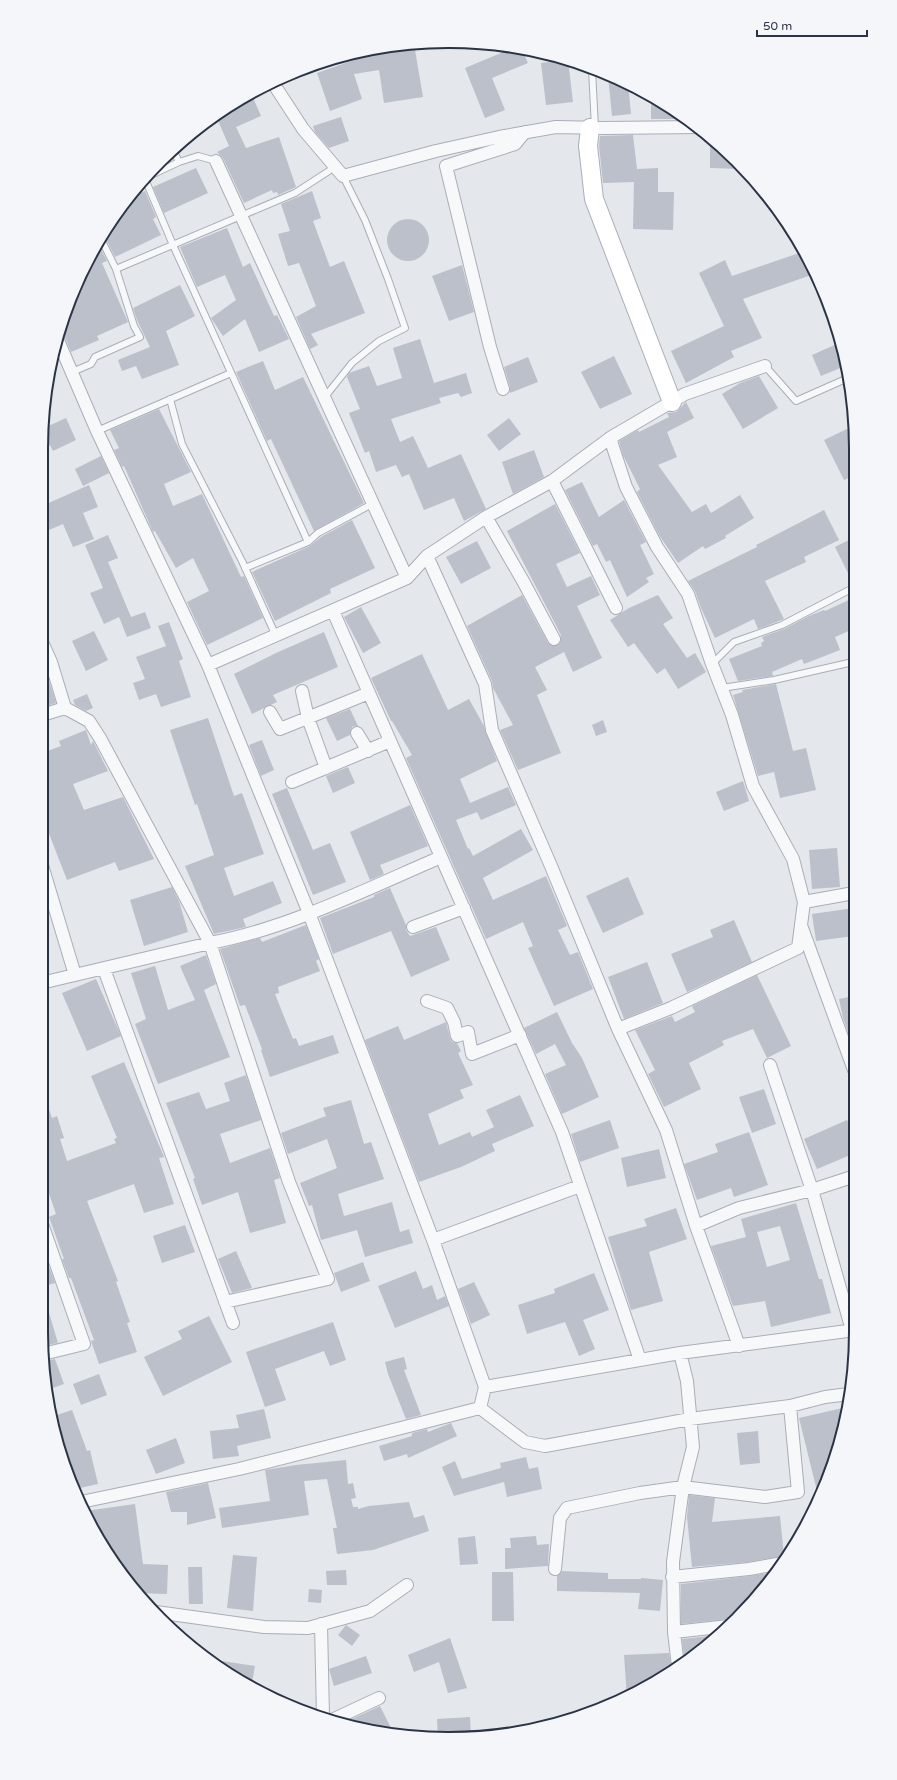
<svg xmlns="http://www.w3.org/2000/svg" width="897" height="1780" font-family="'Varela Round',sans-serif">
	<rect width="100%" height="100%" fill="#e4e7ec"/>
	<path fill="#bbc0ca" fill-rule="evenodd" d="M414 44 423 97 384 103 379 70 354 74 362 99 330 111 317 73 357 59 356 54 395 45Z
		M513 48 522 50 528 63 492 78 505 110 485 118 465 68Z
		M568 60 573 102 546 105 541 63Z
		M608 75 628 83 631 114 612 116Z
		M251 93 261 116 236 127 246 148 279 137 296 187 278 195 277 192 273 193 272 190 244 203 223 158 217 152 229 146 216 116Z
		M651 97 659 102 686 119H651Z
		M341 117 349 141 329 148 315 132 313 126Z
		M633 135 637 169 658 168V192H674L673 230 633 229 634 182 603 183 599 146 600 136Z
		M710 139 740 169 710 168Z
		M196 168 208 193 164 213 153 187Z
		M145 191 156 217 153 219 161 235 115 257 104 235 127 198Z
		M312 191 321 218 313 221 330 267 344 261 365 313 311 334 318 345 310 349 296 317 316 306 299 263 288 266 278 234 290 231 281 204Z
		M387 240a21 21 0 1 1 42 0a21 21 0 1 1-42 0Z
		M227 228 243 267 250 263 274 316 277 315 289 339 259 352 245 319 223 336 211 318 236 300 225 275 197 287 180 247Z
		M98 244 107 261 102 263 128 322 97 336 99 340 71 352 64 335 60 330 83 268Z
		M802 252 814 274 743 299 762 338 731 351 734 357 686 383 671 351 724 326 699 273 725 260 732 276Z
		M462 265 474 312 449 321 432 276Z
		M180 285 195 316 166 331 179 365 142 379 136 366 122 371 118 360 150 347 137 320 133 308Z
		M420 339 434 383 466 373 472 393 461 397 458 393 439 398 441 403 391 419 400 442 413 436 428 468 461 454 486 509 464 521 454 498 424 510 409 474 402 477 396 465 376 472 369 451 365 453 349 413 360 409 347 377 349 373 369 366 377 386 402 378 393 348Z
		M839 343 845 366 821 376 812 355Z
		M614 356 632 394 600 409 581 372Z
		M528 357 538 382 510 393V387L504 367Z
		M263 361 275 390 303 377 364 503 314 531 271 439 267 441 236 372Z
		M759 376 778 408 743 429 722 394 740 383Z
		M686 402 694 418 667 432 677 457 658 465 692 512 706 504 711 513 740 495 754 518 725 536 726 538 705 549 703 546 678 563 659 535 637 492 640 489 623 455 619 441 638 430 639 432 669 417 667 413 676 412Z
		M159 409 191 472 164 484 173 506 202 494 241 577 244 576 263 618 207 645 187 602 209 591 193 558 176 568 155 531 153 532 124 466 122 467 114 450 119 448 110 430Z
		M66 418 76 440 53 451 50 445 42 449V429Z
		M509 418 521 434 499 451 487 435Z
		M853 426V476L844 480 824 440Z
		M534 450 544 477 513 494 502 462Z
		M101 456 109 473 83 486 75 469Z
		M582 482 599 517 624 500 646 542 640 545 654 574 646 578 649 582 627 597 610 560 606 562 597 544 593 546 565 490Z
		M89 485 98 507 83 513 94 539 73 547 63 524 42 533V506Z
		M555 504 580 553 556 564 567 587 591 576 600 595 577 606 602 658 573 672 564 652 535 667 547 690 537 695 561 753 518 770 500 730 513 725 493 688 492 681 467 626 522 595 548 643 554 646 560 643 561 635 507 531Z
		M824 510 839 540 804 557 806 562 765 581 784 619 758 629 754 619 715 638 701 608 695 591 688 581 757 547 756 545Z
		M352 520 375 568 330 589 331 593 275 621 252 572 310 546 321 537Z
		M108 535 118 558 108 562 131 617 145 612 151 628 127 637 119 617 104 624 90 593 103 588 85 545Z
		M853 538V583L835 547Z
		M477 541 491 568 461 584 446 557Z
		M658 595 673 618 663 624 687 658 695 653 706 672 678 689 665 668 657 674 634 643 628 647 610 620 629 608Z
		M853 598V629L835 637 840 650 804 664 802 659 772 672 773 676 738 681 729 659 762 646 761 643 764 641 762 637 784 629 809 616 824 610 825 611Z
		M361 607 381 643 363 653 344 617Z
		M169 622 183 659 179 661 191 697 161 707 156 694 139 700 133 683 145 679 136 657 166 646 158 626Z
		M94 631 108 660 86 671 72 641Z
		M324 632 338 667 273 695 277 702 252 714 234 674 276 653Z
		M422 654 448 710 469 699 484 726 497 761 460 779 470 803 508 787 516 805 481 820 477 812 456 820 468 849 469 848 473 856 521 829 533 850 483 878 493 900 546 876 567 926 558 930 570 955 578 952 593 989 554 1006 528 948 533 946 523 922 486 939 406 758 412 755 392 721H391L371 678Z
		M42 666 49 681 56 703 42 707Z
		M776 684 793 751 806 748 816 790 780 798 774 772 758 776 733 695 743 692 742 690Z
		M87 694 93 708 86 711 75 705 73 700Z
		M350 709 358 726H353L351 729 350 735 337 741 326 718Z
		M208 718 234 796 242 793 264 854 224 868 234 896 273 881 282 903 243 919 246 927 214 934 185 866 214 855 197 804 195 805 170 730Z
		M603 720 607 732 596 736 592 725Z
		M86 730 91 745 93 741 108 771 73 784 84 810 123 797 154 859 119 871 115 862 67 880 41 813 42 806 45 804 42 795V753L61 746 59 741Z
		M262 740 274 770 261 776 249 745Z
		M348 767 355 783 333 793 326 776Z
		M743 781 749 801 724 811 716 792Z
		M287 788 313 850 330 843 346 882 313 895 272 794Z
		M410 805 428 846 380 865 384 874 370 880 350 832Z
		M837 848 840 887 812 889 809 850Z
		M628 877 644 914 603 933 586 896Z
		M172 887 179 901 188 932 144 946 130 900Z
		M390 888 406 925V930L410 936 436 927 450 960 411 977 391 931 333 954 320 918 374 897V895Z
		M854 908V936L816 941 812 914Z
		M734 920 752 962 687 992 671 954 713 937 710 930Z
		M306 925 319 959 316 961 320 971 278 987 279 993 275 994 293 1039 296 1038 299 1046 333 1035 339 1053 270 1077 261 1050 262 1049 245 1005 240 1006 220 949 260 938 262 942Z
		M206 955 216 984 204 990 230 1057 158 1084 135 1024 146 1019 131 973 155 966 168 1010 195 1000 180 966Z
		M647 962 663 1003 624 1019 608 977Z
		M757 975 791 1046 767 1058 753 1029 722 1041 724 1045 689 1063 701 1089 664 1107 648 1074 655 1070 635 1030 672 1016 675 1022 695 1012 692 1006Z
		M96 979 121 1036 87 1051 62 993Z
		M854 996V1046H853L843 1018 839 999Z
		M557 1012 572 1043 582 1058 599 1097 562 1114 545 1074 566 1065 555 1044 536 1054 524 1028Z
		M446 1022 450 1038 452 1042 457 1043 461 1051 458 1053 473 1085 460 1090 464 1098 428 1114 439 1145 470 1132 472 1137 494 1127 486 1110 520 1095 534 1126 492 1144 495 1151 461 1167 419 1182 365 1040 398 1026 404 1040Z
		M124 1062 164 1157 159 1158 174 1204 144 1213 134 1184 87 1201 118 1281 116 1282 130 1322 127 1323 137 1352 99 1364 91 1341 94 1340 71 1278H69L62 1259H64L49 1217 56 1214 45 1182 41 1184V1092H43L52 1118 57 1116 64 1138 60 1139 67 1161 116 1143 114 1139 117 1138 91 1076Z
		M246 1075 261 1120 220 1134 230 1163 270 1148 280 1178 274 1180 286 1223 250 1233 238 1192 202 1205 193 1179 195 1178 166 1103 199 1092 206 1109 230 1101 224 1083Z
		M764 1089 776 1124 752 1133 739 1097Z
		M351 1100 364 1144 371 1142 384 1179 338 1194 344 1216 392 1202 400 1232 409 1229 413 1243 365 1257 357 1230 321 1240 312 1205 309 1206 300 1183 337 1168 327 1139 288 1154 281 1133 326 1116 323 1108Z
		M610 1120 619 1148 580 1162 571 1134Z
		M847 1120 855 1138V1153L817 1169 804 1139Z
		M749 1132 768 1185 734 1197 731 1188 697 1200 684 1164 718 1152 715 1144Z
		M659 1149 666 1178 627 1187 621 1158Z
		M796 1203 819 1279H822L831 1313 771 1327 765 1301 733 1306 711 1246 746 1237 741 1219ZM780 1226 790 1260 767 1267 757 1232Z
		M676 1208 687 1239 649 1252 663 1301 631 1310 608 1237 647 1226 644 1219Z
		M185 1225 195 1252 162 1263 153 1236Z
		M236 1251 252 1288 232 1293 218 1259Z
		M363 1262 370 1281 341 1292 334 1273Z
		M48 1264 55 1283 41 1287V1266Z
		M416 1271 423 1289 432 1285 437 1300 445 1296 449 1306 395 1328 378 1286Z
		M594 1273 609 1310 583 1320 595 1349 579 1356 565 1322 527 1334 518 1305 555 1293 554 1289Z
		M474 1282 490 1315 471 1324 458 1289Z
		M41 1296H44L58 1343 42 1346Z
		M209 1316 232 1362 163 1396 144 1357 182 1339 178 1331Z
		M333 1322 346 1360 330 1366 324 1351 275 1369 286 1400 265 1407 246 1352Z
		M404 1357 407 1369 404 1370 421 1415 406 1419 388 1374 385 1362Z
		M55 1359 64 1384 47 1390 44 1361Z
		M99 1374 107 1395 81 1405 73 1384Z
		M847 1407 842 1437 819 1499 799 1418Z
		M264 1409 271 1438 237 1446 239 1456 213 1459 210 1431 239 1428 236 1415Z
		M72 1410 87 1451 90 1450 98 1484 75 1489 63 1463 61 1457 65 1456 51 1417Z
		M451 1423 457 1436 408 1458 407 1454 384 1461 379 1446 412 1436V1433L427 1429 428 1432Z
		M758 1431 760 1463 740 1465 737 1433Z
		M176 1438 185 1463 156 1474 146 1450Z
		M526 1457 529 1469 538 1467 542 1489 507 1497 504 1482 454 1496 442 1467 455 1461 462 1479 501 1468 500 1463Z
		M346 1460 348 1484 353 1483 356 1498 351 1499 353 1507H358V1509L369 1506 409 1502 414 1518 424 1515 429 1531 373 1550 337 1554 333 1528H337L327 1479 304 1481 309 1515 222 1528 219 1508 270 1501 265 1470 296 1465Z
		M208 1483 216 1518 187 1525V1512H171L166 1492Z
		M689 1495 715 1498 712 1522 780 1516 784 1556 748 1562 692 1567 687 1517Z
		M135 1504 143 1564 168 1565 167 1594 138 1593 125 1580 95 1535 85 1511Z
		M475 1536 478 1564 460 1565 458 1538Z
		M536 1536 537 1545 549 1544 548 1566 505 1569V1548H511L510 1538Z
		M233 1555 257 1557 253 1611 227 1608Z
		M188 1567H202L203 1604H189Z
		M346 1570 347 1585H327L326 1571Z
		M562 1571 608 1573V1579H641V1578L663 1580 660 1611 638 1609 640 1593 557 1591V1576Z
		M492 1572H513L514 1621H492Z
		M776 1572 735 1621 728 1619 681 1624V1584L750 1576Z
		M309 1589 322 1590 321 1603 308 1602Z
		M346 1625 360 1635 352 1646 338 1635Z
		M720 1635 696 1655 685 1662 682 1639Z
		M450 1638 467 1688 448 1693 439 1662 414 1672 408 1655Z
		M669 1653 672 1670 627 1698 624 1655Z
		M366 1656 372 1673 334 1686 329 1669Z
		M209 1659 255 1666 251 1688 245 1684Z
		M380 1706 394 1734 369 1731 355 1727 352 1719Z
		M470 1717 471 1737 438 1738 437 1719Z"/>
	<g fill="none" stroke-linecap="round" stroke-linejoin="round">
		<g stroke="#a9aeb7" stroke-width="8">
			<path id="lane" d="M592 69 595 128
				M173 150 179 162
				M147 177 179 162 198 156 216 161
				M145 179 173 245 308 542
				M116 269 295 193 335 167
				M765 366 796 401 848 378
				M72 372 91 364 95 357 140 337 134 326 116 269 101 239
				M324 398 352 363 379 341 405 328 388 279 365 220 343 176
				M170 399 182 444 242 561 276 636
				M97 431 231 373
				M245 568 308 542 318 533 372 504
				M712 664 734 642 782 625 853 588
				M722 688 774 680 853 662"/>
		</g>
		<g stroke="#a9aeb7" stroke-width="14">
			<path id="street" d="M273 83 303 129 343 176 436 151 499 137 556 127 604 128 699 127
				M216 161 407 578
				M57 338 97 431 208 665 309 913 433 1240 485 1387 480 1408
				M503 389 490 347 446 166 515 144 525 132
				M610 438 626 487 657 547 688 594 712 664 732 715 753 786 793 859 804 902 798 948 671 1008 618 1029
				M552 481 616 608
				M486 517 523 581 554 639
				M427 556 485 684 492 730 551 866 618 1029 666 1130 696 1226 739 1346
				M333 611 562 1132 640 1360
				M42 642 51 662 65 708 89 721 100 738 210 943 289 1182 328 1279 225 1302
				M208 665 407 578 427 556 486 517 552 481 610 438 685 394 765 366
				M302 691 308 718 326 768
				M270 712 280 729 369 693
				M42 715 65 708
				M357 733 368 751
				M292 782 390 741
				M41 862 75 975
				M804 902 854 893
				M413 927 464 908
				M802 928 854 1070
				M104 969 233 1323
				M41 983 210 943C287 929 369 888 441 857
				M427 1001 447 1008 454 1022 457 1036 468 1032 472 1054 520 1035
				M770 1065 812 1190 852 1330
				M41 1221 84 1344 43 1354
				M696 1226 739 1208 812 1190 855 1176
				M433 1240 580 1186
				M485 1387 680 1353 855 1330
				M480 1408 525 1442 545 1446 690 1419 790 1406 825 1397 849 1394
				M81 1502 239 1469 480 1408
				M555 1569 560 1518 567 1508 640 1493 683 1487 765 1497 798 1492 790 1406
				M672 1577 749 1569 783 1563
				M156 1612 264 1627 308 1628 370 1611 407 1585
				M321 1624 323 1717
				M674 1632 729 1626
				M678 1666 674 1632 673 1562 683 1487 693 1447 687 1381 680 1353
				M332 1720 379 1698"/>
		</g>
		<g stroke="#a9aeb7" stroke-width="20">
			<path id="secondary" d="M590 128 588 146 594 199 672 402"/>
		</g>
		<use href="#lane" stroke="#f7f8fa" stroke-width="6"/>
		<use href="#street" stroke="#f7f8fa" stroke-width="12"/>
		<use href="#secondary" stroke="#fff" stroke-width="18"/>
	</g>
	<path d="M0 0H897V1780H0ZM448 48H449A400 400 0 0 1 849 448V1332A400 400 0 0 1 449 1732H448A400 400 0 0 1 48 1332V448A400 400 0 0 1 448 48Z" fill="#f4f6f9" fill-rule="evenodd"/>
	<path fill="none" stroke="#2b3445" stroke-width="2" d="M448 48H449A400 400 0 0 1 849 448V1332A400 400 0 0 1 449 1732H448A400 400 0 0 1 48 1332V448A400 400 0 0 1 448 48Z"/>
	<path d="M757 30v6h110v-6" fill="none" stroke="#2b3445" stroke-width="2"/>
	<text x="763" y="30" font-size="12" fill="#2b3445" stroke="#f4f6f9" stroke-width="3" paint-order="stroke">50 m</text>
</svg>
